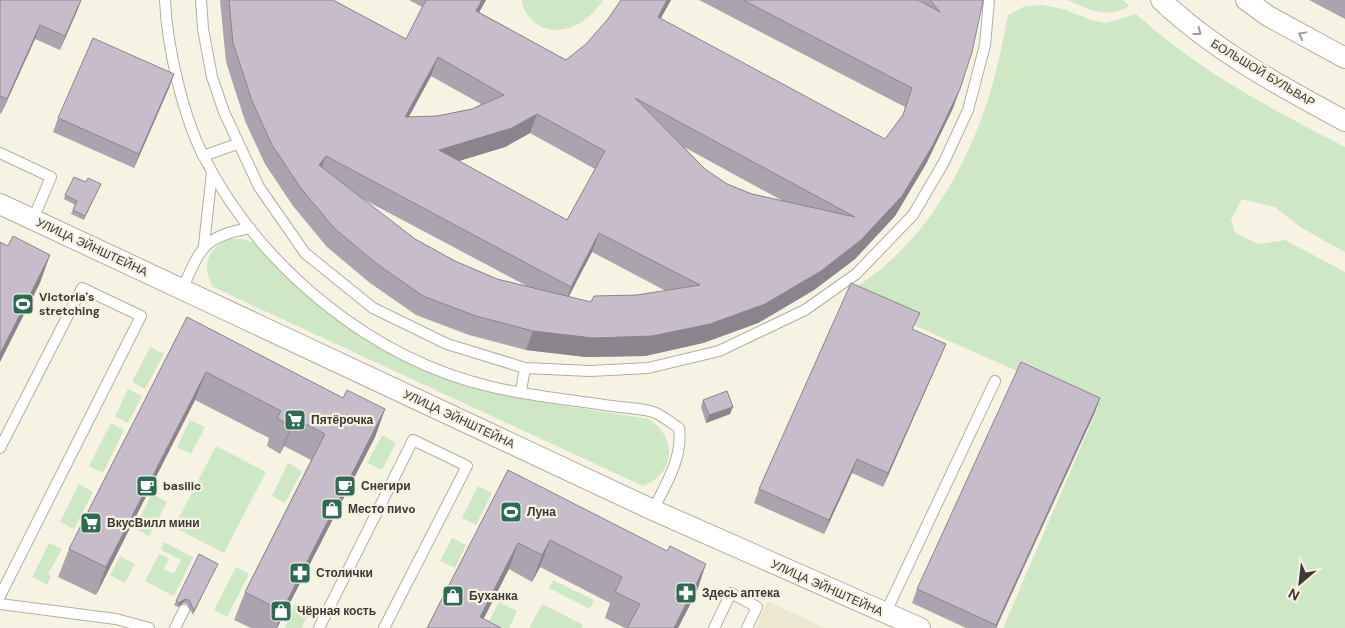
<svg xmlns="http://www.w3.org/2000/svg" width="1345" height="628" font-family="'DM Sans',sans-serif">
	<rect width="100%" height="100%" fill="#f6f3e3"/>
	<path fill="#ebe6d0" d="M768 601 823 628H756Z"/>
	<path fill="#cee7c5" d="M522 0H603C590 21 562 39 538 25 529 19 523 11 522 0Z
		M1068 0H1123L1129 6C1107 19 1089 10 1068 0Z
		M1042 5 1063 9 1091 20 1106 23 1136 14C1200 72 1270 108 1345 147V252L1300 227 1275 207 1242 199 1231 220 1235 233 1259 244 1285 240 1345 272V628H1003L1098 407 844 294C920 253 969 167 992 86 999 63 1003 39 1008 15L1023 7Z
		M230 239C241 239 249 239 258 245 268 252 275 265 284 273 308 299 337 322 366 340 457 396 547 402 649 419 678 438 675 474 643 486L213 287C201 266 207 248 230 239Z
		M150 347 164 354 145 389 132 382Z
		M128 389 142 396 128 423 115 416Z
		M190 420 205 427 191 454 177 447Z
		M111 423 124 430 103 473 89 466Z
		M382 435 396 443 382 470 367 463Z
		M216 446 266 472 224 553 174 527Z
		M288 463 302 471 285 503 272 496Z
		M79 484 93 492 74 529 60 522Z
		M478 486 492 493 476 525 462 518Z
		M152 494 167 502 149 536 134 528Z
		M452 538 466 545 455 568 440 561Z
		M164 542 193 557 174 596 145 581 159 554 169 558 164 569 174 574 181 560 161 550Z
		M49 543 62 549 48 574 51 576 47 585 32 577Z
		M120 556 135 564 125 583 110 575Z
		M236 567 249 574 227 617 214 610Z
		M553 580 594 600 590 609 549 588Z
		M499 602 517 611 509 628H485Z
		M295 603 310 611 301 628H285Z
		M542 604 583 625 581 628H529Z"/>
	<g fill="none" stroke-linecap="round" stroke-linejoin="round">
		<g stroke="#b2afa0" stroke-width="12">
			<path id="service" d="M165 0C167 46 183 117 204 157 260 267 371 359 492 387 531 396 572 400 612 406 625 408 640 408 653 412 662 415 671 423 679 428 683 458 666 484 653 510
				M201 0 203 29 212 77 224 112 259 187 305 253 373 308 447 344 525 368 590 371 648 368 719 351 805 310 856 274 913 215 944 162 968 110 985 45 989 0
				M0 153 51 177 33 219
				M203 156 237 144
				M204 245 212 172
				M182 289C202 247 202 237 250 228
				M521 391 525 368
				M0 448 82 288 141 316 0 596
				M0 604 116 619 149 628
				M885 614 995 381
				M175 628 184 610
				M319 628 413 440 467 466 384 628
				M714 628 731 593 757 607 747 628"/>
		</g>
		<g stroke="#b2afa0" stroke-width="22">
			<path id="minor" d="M1161 0C1215 51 1280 86 1345 121
				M1246 0 1268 16 1345 58
				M0 204 653 510 920 628"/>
		</g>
		<use href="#service" stroke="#fff" stroke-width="10"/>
		<use href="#minor" stroke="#fff" stroke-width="20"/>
	</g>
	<path fill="#aba3ae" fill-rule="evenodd" d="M0 0H81L60 50 35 39 1 114 0 113Z
		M220 0H333L406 39 422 7 409 0H486L479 12 566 60 586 44 608 19 621 0H671L660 19 885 139 903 115 905 107 699 0H983L960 89 953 108 926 164 895 216 855 259 814 290 758 323 703 343 645 356 586 357 526 350 469 335 416 315 370 283 327 247 293 206 265 164 245 121 226 62ZM431 76 481 104 472 109 437 116 409 117ZM530 133 595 169 567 220 459 161 505 147ZM684 147 783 201 752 194 727 184 705 169ZM361 198 527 286 497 279 455 261 415 239ZM592 252 666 291 591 302 568 297Z
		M1309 0H1345V19Z
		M174 74 169 88 134 168 53 132 58 118Z
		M86 182 101 184 84 220 71 214 75 205 64 199 65 195Z
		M187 317 343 398 385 409 375 437 277 628H251L234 620 245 592 311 460 284 446 280 454 267 446 269 438 195 400 96 595 58 577 69 549Z
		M913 330 946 344 940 358 883 487 852 473 824 534 754 503 759 489Z
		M1100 398 1095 412 996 628H966L912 603 917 589Z
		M703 400 730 414 706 423 701 407Z
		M508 470 697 591 678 628H625L605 618 610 603 540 567 532 582 509 569 427 628Z
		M216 567 193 615 187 604 183 603 178 607 174 605 176 601Z"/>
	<path fill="#8b848d" d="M81 0 78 9 60 50 65 36Z
		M482 0H486L469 30 476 11Z
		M667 0H671L651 36 658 17Z
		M40 25 35 39 1 114 7 99Z
		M438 57 431 76 398 136 405 117Z
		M174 74 169 88 134 168 139 154Z
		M960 89 953 108 926 164 895 216 855 259 814 290 758 323 703 343 645 356 586 357 526 350 533 331 821 271Z
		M537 114 530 133 505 147 432 169 439 150Z
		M326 156 319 175V165Z
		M599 233 592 252 564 306 571 287Z
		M50 255 40 283 0 362V354Z
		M946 344 940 358 883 487 888 473Z
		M206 372 195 400 96 595 106 567Z
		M1100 398 1095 412 996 628H995Z
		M733 407 730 414 706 423 709 415Z
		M385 409 375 437 277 628H276L282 611Z
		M295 418 284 446 280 454 291 426Z
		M857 459 852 473 824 534 829 520Z
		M550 540 540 567 532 582 542 555Z
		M518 543 509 569 479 628 480 617Z
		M706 564 697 591 678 628H674Z
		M185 599 183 603 178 607 179 603Z"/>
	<path fill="#c7bdca" stroke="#8b848d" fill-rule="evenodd" d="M0 0H81L65 36 40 25 7 99 0 96Z
		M229 0H333L406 39 426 0H482L476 11 566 60 586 44 608 19 621 0H667L658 17 885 139 903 115 912 88 743 0H918L940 12 930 0H983V1L972 52 960 89 933 145 902 196 861 240 821 271 765 304 710 324 652 336 593 338 533 331 476 316 423 296 377 264 334 228 300 187 272 145 252 101 233 43ZM438 57 504 95 472 109 437 116 405 117ZM635 98 855 217 752 194 727 184 705 169ZM537 114 605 151 567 220 439 150 512 128ZM326 156 571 287 599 233 700 285 637 295 594 296 591 302 497 279 455 261 415 239 319 165Z
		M93 38 174 74 139 154 58 118Z
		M74 177 86 182 88 178 101 184 85 216 73 210 77 201 65 195Z
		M13 236 50 255 0 354V242L8 246Z
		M851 283 920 313 912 329 946 344 888 473 857 459 829 520 759 489Z
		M187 317 343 398 347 390 385 409 282 611 245 592 325 434 295 418 291 426 277 418 281 411 206 372 106 567 69 549Z
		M1021 362 1100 398 996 625 917 589Z
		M727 391 733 407 709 415 703 400Z
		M508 470 667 551 670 546 706 564 674 628H627L640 604 615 592 622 577 550 540 542 555 518 543 480 617 501 628H427Z
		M199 554 218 564 194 611 189 600 185 599 179 603 176 601Z"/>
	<defs><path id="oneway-chevron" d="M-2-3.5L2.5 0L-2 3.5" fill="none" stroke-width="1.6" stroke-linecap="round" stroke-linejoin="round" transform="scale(1.25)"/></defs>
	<g stroke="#9d9c9a">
		<use href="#oneway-chevron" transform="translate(1198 32) rotate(37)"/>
		<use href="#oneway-chevron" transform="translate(1302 35) rotate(-151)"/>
	</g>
	<defs>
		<g id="stadium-square" transform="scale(1.125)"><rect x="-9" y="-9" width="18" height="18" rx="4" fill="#2f6a54" stroke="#f6f3e3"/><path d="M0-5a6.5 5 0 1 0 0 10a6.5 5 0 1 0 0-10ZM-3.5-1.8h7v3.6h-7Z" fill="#fff"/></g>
		<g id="supermarket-square" transform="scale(1.125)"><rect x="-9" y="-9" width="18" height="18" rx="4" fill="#2f6a54" stroke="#f6f3e3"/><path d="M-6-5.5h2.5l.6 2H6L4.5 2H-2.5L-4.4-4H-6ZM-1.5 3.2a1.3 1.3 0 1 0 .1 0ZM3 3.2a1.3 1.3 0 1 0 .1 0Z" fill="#fff"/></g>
		<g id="cafe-square" transform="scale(1.125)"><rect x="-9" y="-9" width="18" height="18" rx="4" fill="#2f6a54" stroke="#f6f3e3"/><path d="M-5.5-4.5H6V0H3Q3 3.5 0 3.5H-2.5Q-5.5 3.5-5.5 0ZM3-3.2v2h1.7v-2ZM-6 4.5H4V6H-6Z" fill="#fff"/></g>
		<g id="shop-square" transform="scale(1.125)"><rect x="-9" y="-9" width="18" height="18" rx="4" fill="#2f6a54" stroke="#f6f3e3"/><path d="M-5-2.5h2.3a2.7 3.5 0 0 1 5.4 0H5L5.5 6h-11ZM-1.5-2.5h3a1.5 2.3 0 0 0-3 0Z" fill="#fff"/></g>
		<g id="pharmacy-square" transform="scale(1.125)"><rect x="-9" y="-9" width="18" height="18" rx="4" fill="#2f6a54" stroke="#f6f3e3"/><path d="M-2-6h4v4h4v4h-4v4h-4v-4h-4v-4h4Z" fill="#fff"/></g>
	</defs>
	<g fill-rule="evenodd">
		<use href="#stadium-square" x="23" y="304"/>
		<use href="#supermarket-square" x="295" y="420"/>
		<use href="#cafe-square" x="147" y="486"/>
		<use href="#cafe-square" x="345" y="486"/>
		<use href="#shop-square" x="332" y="509"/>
		<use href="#stadium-square" x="511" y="512"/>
		<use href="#supermarket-square" x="91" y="523"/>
		<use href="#pharmacy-square" x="300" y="573"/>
		<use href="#pharmacy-square" x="686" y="593"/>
		<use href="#shop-square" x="453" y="596"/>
		<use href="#shop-square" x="281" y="611"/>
	</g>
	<g text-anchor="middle" stroke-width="4.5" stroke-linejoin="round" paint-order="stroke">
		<g font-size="12" fill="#3b3a34" stroke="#f6f3e3">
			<text transform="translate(1263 73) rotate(31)" y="4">БОЛЬШОЙ БУЛЬВАР</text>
			<text transform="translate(92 247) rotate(25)" y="4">УЛИЦА ЭЙНШТЕЙНА</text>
			<text transform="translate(459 419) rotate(25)" y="4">УЛИЦА ЭЙНШТЕЙНА</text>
			<text transform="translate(827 588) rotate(24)" y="4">УЛИЦА ЭЙНШТЕЙНА</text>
		</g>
		<g font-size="12" font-weight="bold" fill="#3b3a34" stroke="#f6f3e3" text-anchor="start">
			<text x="39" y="301">Victoria's<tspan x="39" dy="14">stretching</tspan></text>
			<text x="311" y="424">Пятёрочка</text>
			<text x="163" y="490">basilic</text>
			<text x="361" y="490">Снегири</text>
			<text x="348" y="513">Место пиvo</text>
			<text x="527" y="516">Луна</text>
			<text x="107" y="527">ВкусВилл мини</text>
			<text x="316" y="577">Столички</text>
			<text x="702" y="597">Здесь аптека</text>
			<text x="469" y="600">Буханка</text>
			<text x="297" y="615">Чёрная кость</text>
		</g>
	</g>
	<g transform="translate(1300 583) rotate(208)" stroke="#f6f3e3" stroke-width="4" paint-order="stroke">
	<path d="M0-4L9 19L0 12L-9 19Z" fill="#3b3a34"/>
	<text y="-8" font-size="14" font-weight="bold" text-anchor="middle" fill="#3b3a34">N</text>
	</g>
</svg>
